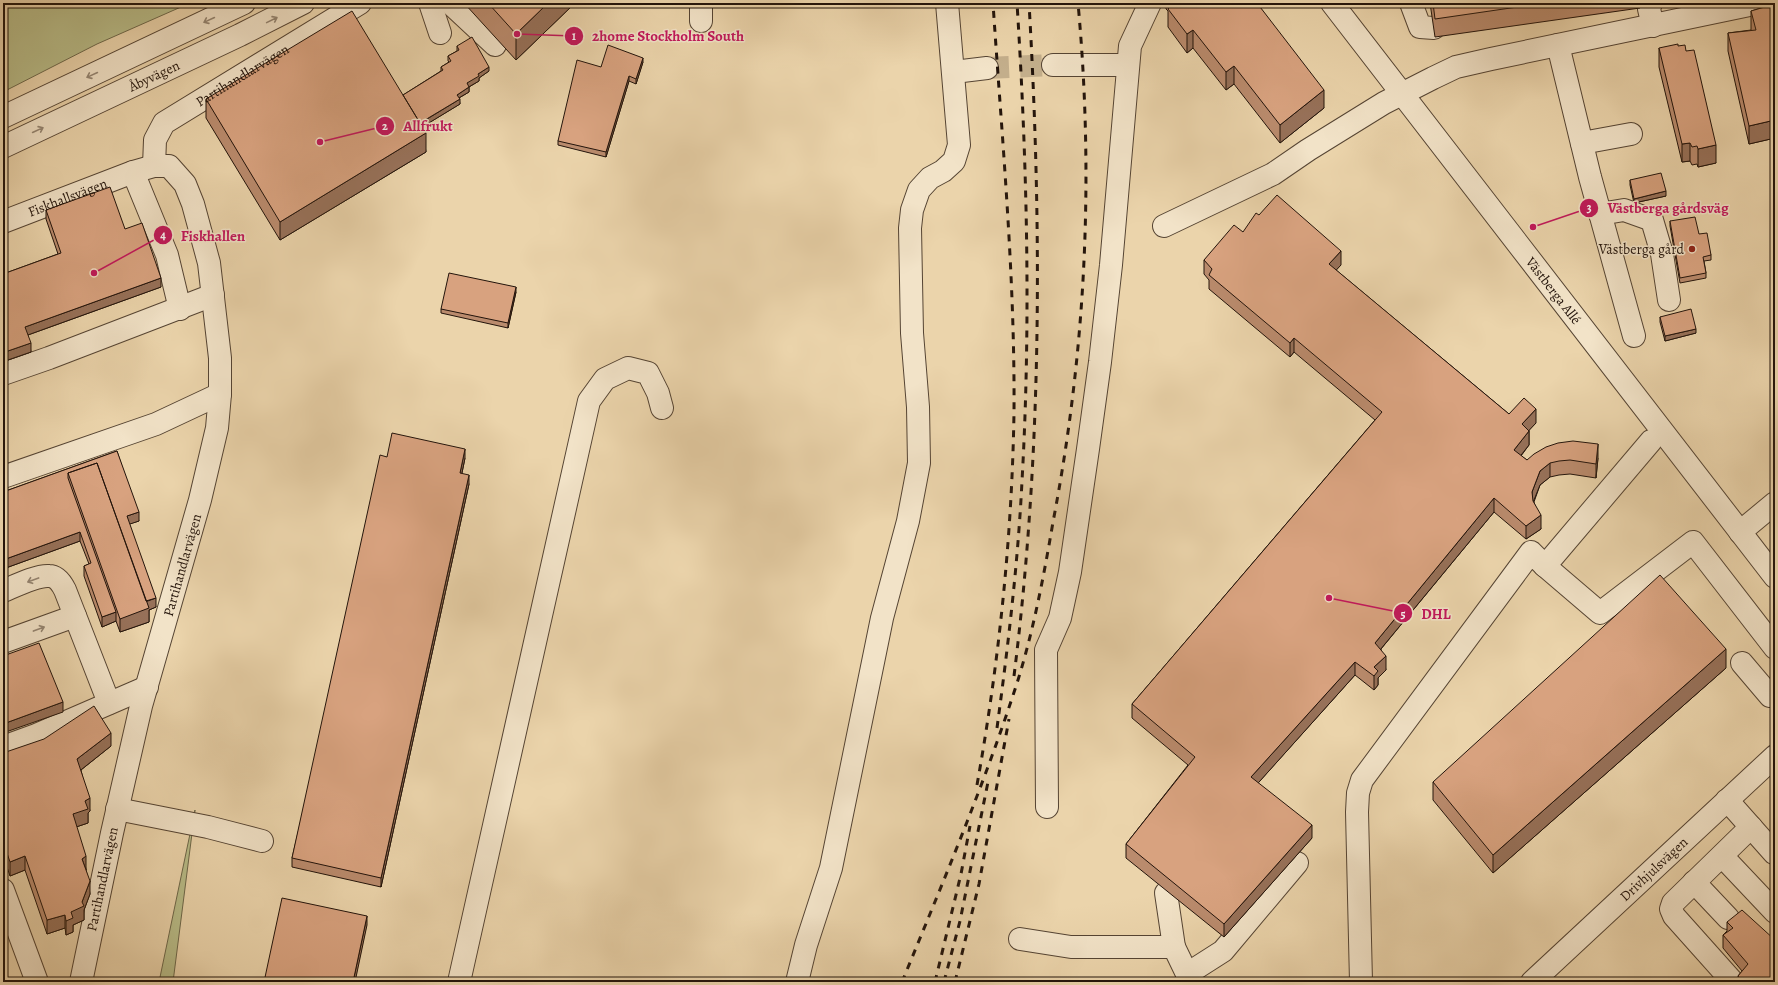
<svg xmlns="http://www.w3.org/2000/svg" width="1778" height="985" font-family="Alegreya,serif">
	<rect width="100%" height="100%" fill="#ebd4ab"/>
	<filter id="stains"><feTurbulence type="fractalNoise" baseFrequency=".005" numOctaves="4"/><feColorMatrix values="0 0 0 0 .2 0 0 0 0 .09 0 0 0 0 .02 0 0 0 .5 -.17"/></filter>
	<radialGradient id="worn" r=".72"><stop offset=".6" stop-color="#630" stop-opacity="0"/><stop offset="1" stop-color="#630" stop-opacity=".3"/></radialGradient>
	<path fill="#b8bc88" stroke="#6e684a" d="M3 3H190L97 44 3 92Z
		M195 810 173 982H159Z"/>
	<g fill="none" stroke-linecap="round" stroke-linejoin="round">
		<path stroke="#c3ae8b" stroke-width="22" stroke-dasharray="22 11" stroke-linecap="butt" d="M987 68 1053 65"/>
		<g stroke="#543" stroke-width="24">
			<g id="minor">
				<path d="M430 3 440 33"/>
				<path d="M450 3 495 45"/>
				<path id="s1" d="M1332 3 1775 577"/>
				<path d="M1411 3 1420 27 1434 28"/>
				<path d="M1651 3 1649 9 1653 26"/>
				<path d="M701 21V3"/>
				<path d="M1558 45 1590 177 1634 336"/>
				<path d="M1053 65H1128"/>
				<path d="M954 72 987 68"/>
				<path d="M3 117 244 3"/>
				<path d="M1582 143 1631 134"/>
				<path id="s2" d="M3 147 240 35 303 3"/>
				<path id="s3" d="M154 166 155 140 164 123 360 3"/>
				<path d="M133 172 167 255 180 309"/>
				<path d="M1600 214 1624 210 1652 220 1662 254 1669 300"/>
				<path id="s4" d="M3 222 133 172 154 166H169L185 184 193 204 209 263 220 358V394L217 428 200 500 141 706 112 833 81 982"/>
				<path d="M1164 226 1273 174 1308 150 1384 103 1433 78 1456 67 1491 59 1759 3"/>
				<path d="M3 374 49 358 213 295"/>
				<path d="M1651 441 1545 566 1600 613 1693 542 1775 648"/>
				<path d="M3 477 156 424 220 394"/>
				<path d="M1740 532 1775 503"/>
				<path d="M3 591C15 586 37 575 49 576 57 576 62 584 65 590L109 703"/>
				<path d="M3 642 75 616"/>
				<path d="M1742 663 1770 696 1775 692"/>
				<path d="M3 747 36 735 147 687"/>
				<path d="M1727 800 1774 853"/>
				<path d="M1047 807 1046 650 1060 618 1070 572 1088 449 1100 362 1111 265 1130 46 1150 3"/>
				<path d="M117 809 208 827 262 841"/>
				<path d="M1723 857 1775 912"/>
				<path d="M1694 882 1728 918"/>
				<path d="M3 890 37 982"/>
				<path d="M1166 893 1174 947"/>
				<path d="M1020 939 1071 947H1174L1187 974"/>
				<path d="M1187 974 1223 951 1297 863"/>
				<path d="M459 982 589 401 605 379 628 368 648 373 658 393 662 408"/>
				<path d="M797 982 806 945 831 868 882 618 908 521 919 463 918 407 912 333 910 228 912 210 919 190 930 178 943 171 954 161 959 145 947 3"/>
				<path d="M1361 982 1357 812 1358 793 1362 780 1531 552 1545 566"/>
				<path id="s5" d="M1532 982 1775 756"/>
				<path d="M1733 982 1674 916 1671 909 1673 903 1751 827"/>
			</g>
		</g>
		<use href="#minor" stroke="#f2e3c8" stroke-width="22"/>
		<path stroke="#23140b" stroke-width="3" stroke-dasharray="7 7" stroke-linecap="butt" d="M1014 676C1042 452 1042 228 1029 3
			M997 728C1008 646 1018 563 1022 481 1031 322 1027 162 1017 3
			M977 785C999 662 1012 537 1014 412 1015 276 1002 139 993 3
			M902 982C943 882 985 783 1018 680 1034 628 1044 575 1053 522 1086 350 1094 177 1078 3
			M935 982 961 874 970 826
			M944 982 960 921 989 777
			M955 982 979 884 1009 719"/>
	</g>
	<path fill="#ba8b6d" stroke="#23140b" d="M464 3H575L516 60Z
		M1166 3H1257L1324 108 1280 143 1234 84 1226 90 1193 48 1187 53 1168 27V11L1166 9Z
		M1430 3H1640V8L1435 37Z
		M1775 4V138L1749 144 1728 51V33L1751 30V11Z
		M457 46 489 71 479 78V81L469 87V92L459 98 460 104 422 127 426 152 280 240 206 118V99L403 95 441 71V67L449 62 448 61V56L457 51Z
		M1659 48 1716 163 1698 167 1697 164 1692 165 1690 161 1682 162 1659 67Z
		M643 62 636 84 629 81 606 157 558 145V141L601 67Z
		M1630 180 1666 196 1634 203 1630 185Z
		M46 210 125 229 161 287 28 335 31 352 5 361 3 357V274L58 254 46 219Z
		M1670 221 1699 234 1711 255V260L1704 261 1706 273V278L1680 283 1670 226Z
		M1243 232 1341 265 1336 270 1509 414 1536 423 1529 430V445L1521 456 1527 460 1598 458 1596 478 1570 474 1559 475 1550 477 1540 485 1534 502 1541 529 1526 539 1494 512 1381 649 1386 670 1378 678V685L1374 690 1355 675 1258 783 1312 838 1224 937 1126 858V844L1188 765 1132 718V704L1375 420 1294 352 1290 357 1209 289V280L1204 274V260Z
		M516 292 508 328 441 313V309Z
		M1660 317 1696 333 1665 341 1660 322Z
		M1775 432V446L1772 443V434Z
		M117 451 139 521 129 524 156 607 149 610V622L120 632 116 621 102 627 84 576V566L89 564 80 541 3 569V492Z
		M387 457 465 458 462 473 469 484 381 887 292 867V858Z
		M1726 668 1493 873 1433 800V782Z
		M111 746 81 770 90 811 88 813V823L76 827 86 869 90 894 84 910V920L73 925V932L66 935 65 928 47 934 25 870 10 876 3 855V752V753Z
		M1727 922 1775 940V982H1738V976L1742 971 1723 948V935L1727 931Z"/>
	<path fill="#977159" stroke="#23140b" d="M548 3H575L516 60V34Z
		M1193 30V48L1187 53V34Z
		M643 58V62L636 84V79Z
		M1234 66V84L1226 90V72Z
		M489 67V71L479 78V81L467 88V83L478 74Z
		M629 76V81L606 157V152Z
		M469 87V92L457 99V95Z
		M1324 90V108L1280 143V125Z
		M460 99V104L414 132V127Z
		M1775 120V138L1749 144V126Z
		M426 133V152L280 240V222Z
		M1690 143V161L1682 162V144Z
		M1716 145V163L1698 167V149Z
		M1666 191V196L1634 203V199Z
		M1341 251V265L1329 278V264Z
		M161 278V287L25 336V327Z
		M516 287V292L508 328V323Z
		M1696 329V333L1665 341V336Z
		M1294 338V352L1290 357V343Z
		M31 343V352L5 361V352Z
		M1536 409V423L1522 438V424Z
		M1529 431V445L1514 464V450Z
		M1598 444V458L1596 478V464Z
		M465 449V458L460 482V473Z
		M1550 463V477L1540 485 1532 505V492L1540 471Z
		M469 475V484L381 887V878Z
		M1494 498V512L1375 656V643Z
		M139 512V521L127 525V516Z
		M1541 515V529L1526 539V526Z
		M80 532V541L3 569V560Z
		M156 598V607L149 610V622L120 632V619L145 602Z
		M116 612V621L102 627V617Z
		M1726 649V668L1493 873V855Z
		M1386 656V670L1378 678V685L1374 690V667Z
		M1355 662V675L1251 791V777Z
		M63 702V712L3 733V724Z
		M111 733V746L77 773V759Z
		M90 798V811L88 813V823L73 828V814L85 801Z
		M1312 825V838L1224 937V924Z
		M25 856V870L10 876V862Z
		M86 856V870L82 859Z
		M90 881V894L84 910V920L73 925V932L66 935V921L71 912 82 902Z
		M65 915V928L47 934V920Z
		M367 916V925L355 982H353Z"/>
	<path fill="#d8a27f" stroke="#23140b" d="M488 3H548L516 34Z
		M1174 3H1257L1324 90 1280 125 1234 66 1226 72 1193 30 1187 34 1168 9Z
		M1433 3H1545L1435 19Z
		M1775 4V120L1749 126 1728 33 1756 30 1751 11Z
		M352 11 426 133 280 222 206 99Z
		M472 37 489 67 478 74 479 76 467 83 469 87 457 95 460 99 420 123 403 95 443 70 441 67 451 61 448 56 459 50 457 46Z
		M1678 44V46L1685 45 1686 51 1694 50 1716 145 1698 149 1697 146 1692 147 1690 143 1682 144 1659 48Z
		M608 45 643 58 636 79 629 76 606 152 558 141 577 60 601 67Z
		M1661 173 1666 191 1634 199 1630 180Z
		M110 187 125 229 142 223 161 278 25 327 31 343 5 352 3 347V274L61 253 46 210Z
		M1277 195 1341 251 1329 264 1509 414 1524 398 1536 409 1522 424 1529 431 1514 450 1527 460 1534 454 1546 447 1558 443 1573 441 1598 444 1596 464 1570 460 1559 461 1550 463 1540 471 1532 492 1533 501 1541 515 1526 526 1494 498 1375 643 1386 656 1374 667 1378 671 1374 676 1355 662 1251 777 1312 825 1224 924 1126 844 1195 757 1132 704 1382 412 1294 338 1290 343 1209 275 1212 269 1204 260 1234 225 1243 232 1256 213 1259 215Z
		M1695 217 1699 234 1707 233 1711 255 1703 257 1706 273 1680 278 1670 221Z
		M449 273 516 287 508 323 441 309Z
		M1691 309 1696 329 1665 336 1660 317Z
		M1775 432V437L1772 434Z
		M392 433 465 449 460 473 469 475 381 878 292 858 380 455 387 457Z
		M117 451 139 512 127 516 156 598 146 601 97 463 68 473V478L116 612 102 617 84 566 91 563 80 532 3 560V492Z
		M97 463 149 608 120 619 68 473Z
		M1660 575 1726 649 1493 855 1433 782Z
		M39 643 63 702 3 724V656Z
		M94 706 111 733 77 759 90 798 85 801 88 809 73 814 86 856 82 859 90 881 82 902 84 906 71 912 73 918 66 921 65 915 47 920 25 856 10 862 3 841V752V753L44 739Z
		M282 898 367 916 353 982H264Z
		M1742 910 1775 940V982H1743L1738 976 1748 964 1723 935 1733 928 1727 922Z"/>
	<defs><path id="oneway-shaft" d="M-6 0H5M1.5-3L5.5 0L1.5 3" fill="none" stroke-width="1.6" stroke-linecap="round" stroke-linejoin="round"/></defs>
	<g stroke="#958673">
		<use href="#oneway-shaft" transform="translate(209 20) rotate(155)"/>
		<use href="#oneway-shaft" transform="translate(272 20) rotate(-26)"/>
		<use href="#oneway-shaft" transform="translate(92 75) rotate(155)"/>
		<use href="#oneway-shaft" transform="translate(38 130) rotate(-25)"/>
		<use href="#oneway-shaft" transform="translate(33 580) rotate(160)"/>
		<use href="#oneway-shaft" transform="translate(39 629) rotate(-20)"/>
	</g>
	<circle fill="#8f2418" stroke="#f2e3c8" stroke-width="1.5" cx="1692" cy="249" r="4"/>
	<g text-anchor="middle" stroke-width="3" stroke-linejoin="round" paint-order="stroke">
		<g font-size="14" fill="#23140b" stroke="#f2e3c8">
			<text dy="5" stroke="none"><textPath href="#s3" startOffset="137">Partihandlarvägen</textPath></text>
			<text dy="5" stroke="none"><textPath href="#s2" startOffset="167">Åbyvägen</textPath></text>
			<text dy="5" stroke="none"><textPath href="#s4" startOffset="69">Fiskhallsvägen</textPath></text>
			<text dy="5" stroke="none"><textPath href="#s1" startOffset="363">Västberga Allé</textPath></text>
			<text transform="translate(182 565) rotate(-74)" y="5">Partihandlarvägen</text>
			<text dy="5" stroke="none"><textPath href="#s5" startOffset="166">Drivhjulsvägen</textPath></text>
			<text transform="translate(102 879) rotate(-78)" y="5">Partihandlarvägen</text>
		</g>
		<g font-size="14" fill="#23140b" stroke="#f2e3c8" text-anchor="end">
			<text x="1684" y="254">Västberga gård</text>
		</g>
	</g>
	<path fill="none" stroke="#c2185b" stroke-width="1.5" d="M517 34L574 36M320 142L385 126M1533 227L1589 208M94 273L163 235M1329 598L1403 613"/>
	<g fill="#c2185b" stroke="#f2e3c8" stroke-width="1.5">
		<circle cx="517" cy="34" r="4"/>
		<circle cx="320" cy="142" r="4"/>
		<circle cx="1533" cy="227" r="4"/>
		<circle cx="94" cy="273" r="4"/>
		<circle cx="1329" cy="598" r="4"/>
		<circle cx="574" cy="36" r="10"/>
		<circle cx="385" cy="126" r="10"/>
		<circle cx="1589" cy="208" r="10"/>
		<circle cx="163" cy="235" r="10"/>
		<circle cx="1403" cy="613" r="10"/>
	</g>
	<g font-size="12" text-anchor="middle" font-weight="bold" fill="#fff">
		<text x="574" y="40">1</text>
		<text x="385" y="130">2</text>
		<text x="1589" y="212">3</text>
		<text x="163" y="239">4</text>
		<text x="1403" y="618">5</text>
	</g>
	<g font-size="15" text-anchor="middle" font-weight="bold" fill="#c2185b" stroke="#f2e3c8" stroke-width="3" stroke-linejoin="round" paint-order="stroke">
		<text x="668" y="41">2home Stockholm South</text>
		<text x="428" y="131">Allfrukt</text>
		<text x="1668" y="213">Västberga gårdsväg</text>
		<text x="213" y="241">Fiskhallen</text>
		<text x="1436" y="619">DHL</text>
	</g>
	<rect width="1778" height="985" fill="none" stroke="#ebd4ab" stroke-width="16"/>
	<rect x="4" y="4" width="1770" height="977" fill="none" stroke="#23140b" stroke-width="2"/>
	<rect x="8" y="8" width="1762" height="969" fill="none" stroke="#23140b"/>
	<rect width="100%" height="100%" filter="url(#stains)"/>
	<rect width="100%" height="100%" fill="url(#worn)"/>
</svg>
